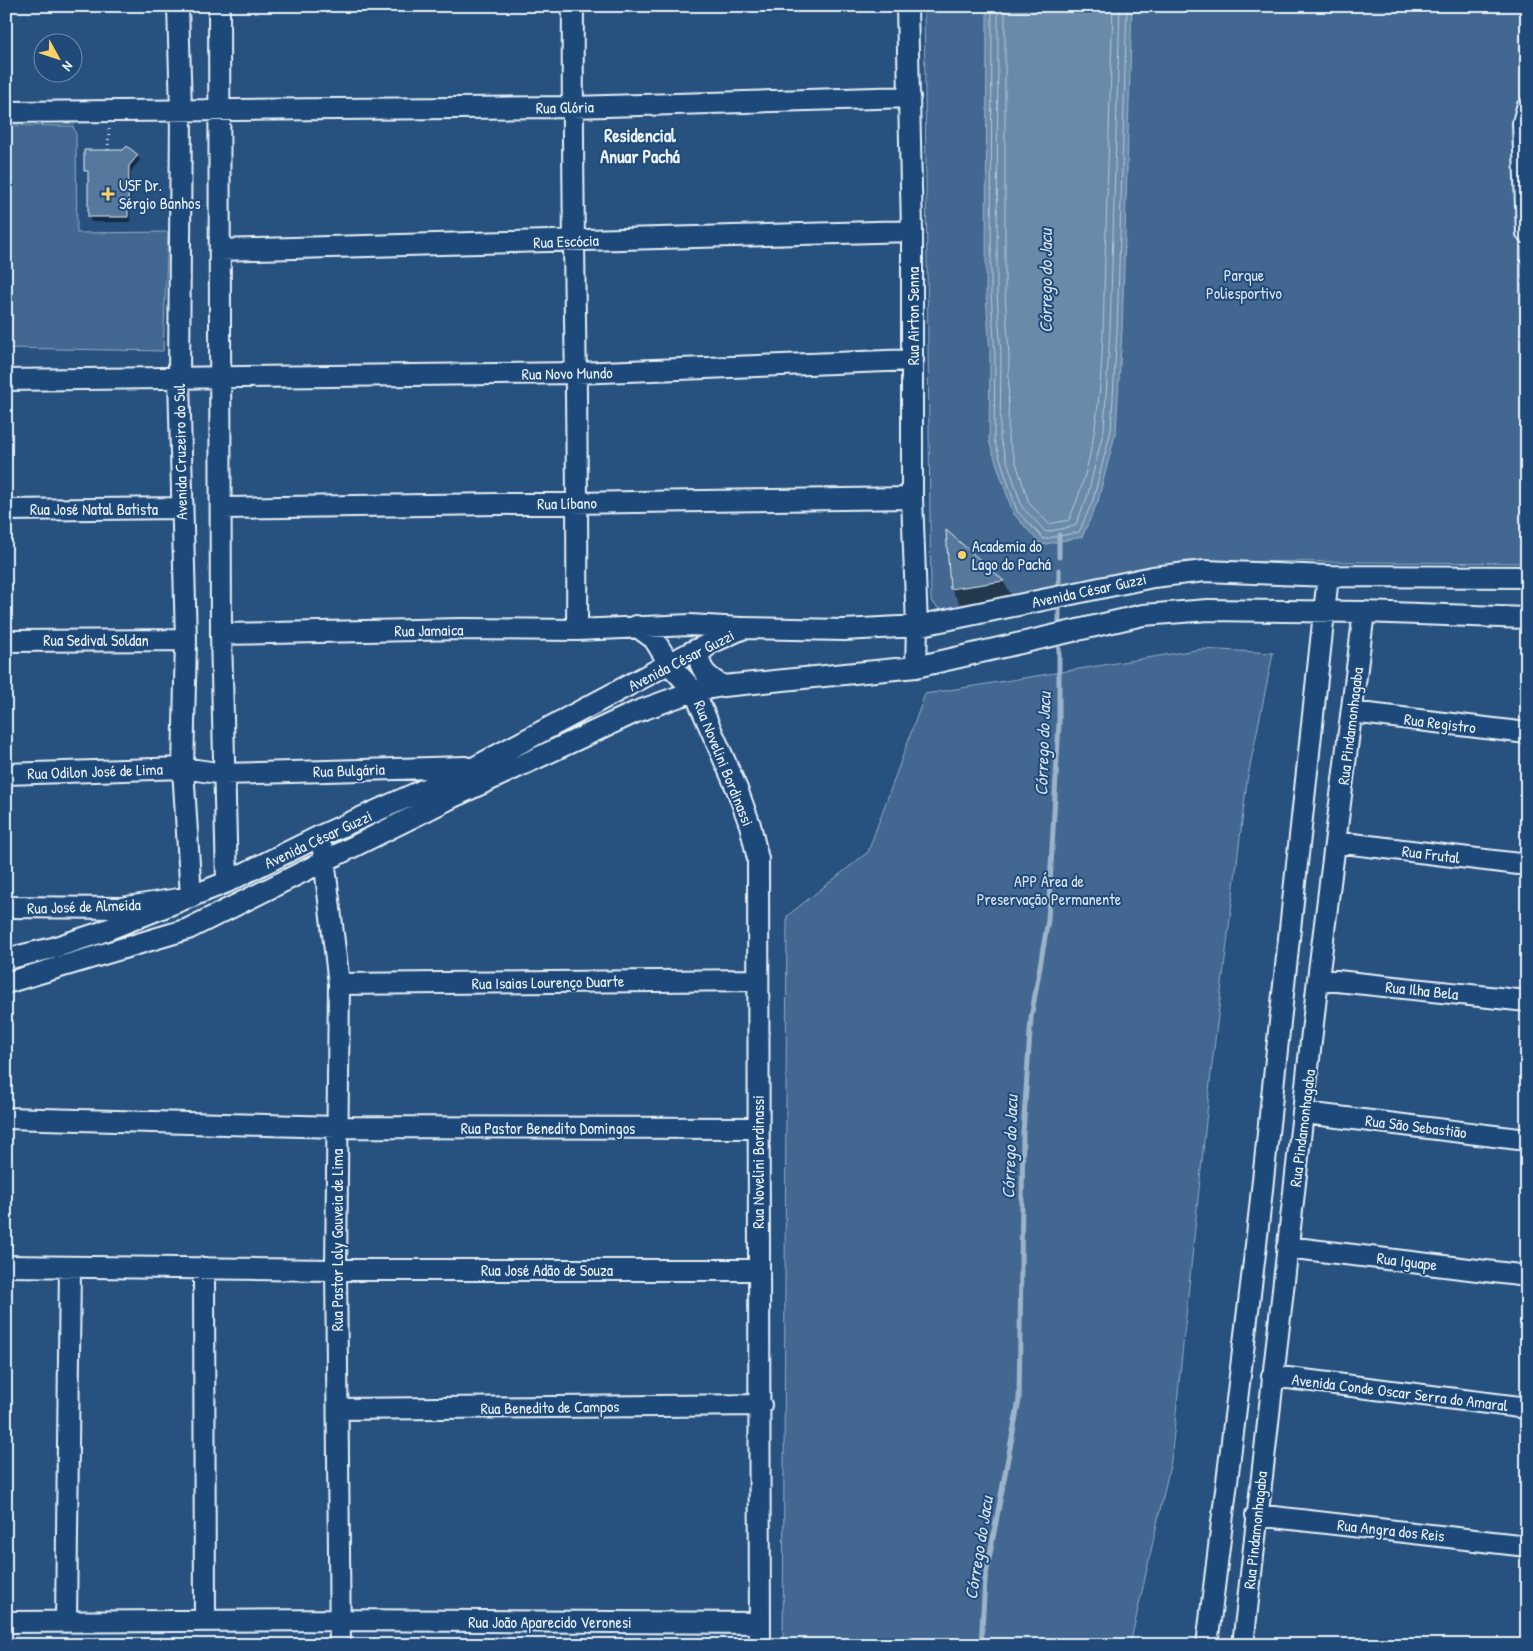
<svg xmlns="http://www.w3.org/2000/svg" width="1533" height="1651" font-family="'Patrick Hand',sans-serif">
	<rect width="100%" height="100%" fill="#27517f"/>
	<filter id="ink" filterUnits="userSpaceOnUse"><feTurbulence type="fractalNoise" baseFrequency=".02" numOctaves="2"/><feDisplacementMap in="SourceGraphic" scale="10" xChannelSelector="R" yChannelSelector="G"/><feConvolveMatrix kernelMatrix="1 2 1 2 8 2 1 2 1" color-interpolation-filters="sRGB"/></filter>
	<g filter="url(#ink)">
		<path fill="#436891" stroke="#96acc4" d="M924 6H1520L1522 363 1527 563 1185 561 952 610 938 608 931 601Z
			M6 125 73 126 76 134 77 233 168 232 163 351 6 348Z
			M1202 649 1273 653 1247 781 1211 1073 1171 1461 1130 1645H783L787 916 868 852 925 694Z"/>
		<path fill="#6b8aaa" stroke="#9db3c9" d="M987 6H1132L1122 331 1116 431 1098 501 1082 537 1041 545 1013 513 989 441 990 356 986 293Z"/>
		<path fill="#0007" d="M137 156 140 160 131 171 130 222H91L89 217V175L85 171Z
			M948 533 1003 581 1012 596 960 604 951 589Z"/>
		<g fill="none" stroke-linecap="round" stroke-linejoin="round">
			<path stroke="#b6c8d9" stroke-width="1" d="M992 6 991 293 995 356 994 440 1017 511 1044 539 1079 532 1093 500 1111 430 1117 331 1127 6
				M998 6 997 293 1001 356 1000 439 1022 507 1046 532 1075 526 1087 498 1104 429 1110 331 1120 6
				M1005 6V293L1009 355 1008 438 1029 503 1049 524 1069 520C1105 438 1102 347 1105 259 1108 175 1110 91 1113 6"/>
			<path stroke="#9db3c9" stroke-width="5" d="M1059 557V535
				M1059 570V586
				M1059 606V628
				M981 1645 985 1580 1019 1400 1023 1133 1031 1018 1048 920 1059 723V649"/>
		</g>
		<path fill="#57789d" stroke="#e8f1f8" d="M127 146 138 155 129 166 128 217H88V171H84V150H123Z
			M946 530 1004 581 950 589Z"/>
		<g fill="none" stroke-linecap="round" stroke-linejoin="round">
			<g stroke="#e8f1f8" stroke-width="24">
				<path id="minor" d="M219 6 221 634 227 882
					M573 6C571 214 579 422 577 630
					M907 6 912 231V498L917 626 916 667
					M1527 108 1523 123 1527 233
					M6 112 572 107 910 97
					M220 250 912 231
					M6 380 576 373 913 360
					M222 508 912 498
					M6 510 181 508
					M636 626 654 639 670 665 694 691 737 789 750 825 758 859 760 1645
					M221 634 462 629 577 630 690 625 741 628
					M6 641 186 640
					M709 644 699 654C699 671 709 678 723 686
					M1352 712 1527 733
					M6 774 183 768 224 774 465 767
					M1336 842 1527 865
					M323 850 339 984 336 1270 340 1645
					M6 907 121 908 191 897 183 768 186 640 179 378 181 111 178 6
					M6 959 53 948 99 933 227 882 320 836 475 767 691 652 744 628 844 630 917 626 1153 577 1205 571 1328 576 1527 577
					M1318 979 1527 1001
					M6 983 188 929 453 797 636 712 694 691 723 686 916 667 1143 615 1208 610 1364 612 1527 618
					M339 984 758 980
					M1305 1113 1527 1140
					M6 1118 337 1127 758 1128
					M1287 1247 1527 1276
					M6 1266 336 1270H759
					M204 1268 205 1621
					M1272 1376 1527 1408
					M338 1409 761 1405
					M1256 1515 1527 1546
					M6 1622 339 1620 760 1623
					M66 1622 70 1267
					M1207 1645 1256 1245 1328 576
					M1243 1645 1318 979 1364 612"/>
			</g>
			<path stroke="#e8f1f8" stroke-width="3" stroke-dasharray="1 4" stroke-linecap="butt" d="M108 150 109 128"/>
			<use href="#minor" stroke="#1f4a7a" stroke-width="20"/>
		</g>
	</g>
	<g fill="#ffd166" stroke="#1f4a7a" stroke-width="2">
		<path d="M105.5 186.5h5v5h5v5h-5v5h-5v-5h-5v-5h5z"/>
		<circle cx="962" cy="555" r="5"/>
	</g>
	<g text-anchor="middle" stroke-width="4" stroke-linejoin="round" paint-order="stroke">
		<g font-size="16" fill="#e8f1f8" stroke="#1f4a7a">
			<text transform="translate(565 107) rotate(-1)" y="6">Rua Glória</text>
			<text transform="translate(566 241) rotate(-2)" y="6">Rua Escócia</text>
			<text transform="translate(913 316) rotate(-90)" y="6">Rua Airton Senna</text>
			<text transform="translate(567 373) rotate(-1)" y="6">Rua Novo Mundo</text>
			<text transform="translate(180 452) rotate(-91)" y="6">Avenida Cruzeiro do Sul</text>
			<text transform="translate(567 503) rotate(-1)" y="6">Rua Líbano</text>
			<text x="94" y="515">Rua José Natal Batista</text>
			<text transform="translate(1089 590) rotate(-12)" y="6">Avenida César Guzzi</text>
			<text transform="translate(429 630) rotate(-1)" y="6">Rua Jamaica</text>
			<text x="96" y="646">Rua Sedival Soldan</text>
			<text transform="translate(681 660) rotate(-27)" y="6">Avenida César Guzzi</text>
			<text transform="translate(1440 723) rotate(7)" y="6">Rua Registro</text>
			<text transform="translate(1350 726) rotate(-83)" y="6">Rua Pindamonhagaba</text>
			<text transform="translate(724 763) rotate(68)" y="6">Rua Novelini Bordinassi</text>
			<text transform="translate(349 770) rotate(-2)" y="6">Rua Bulgária</text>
			<text transform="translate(95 771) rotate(-2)" y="6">Rua Odilon José de Lima</text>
			<text transform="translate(318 839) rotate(-25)" y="6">Avenida César Guzzi</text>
			<text transform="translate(1431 854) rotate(7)" y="6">Rua Frutal</text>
			<text transform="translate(84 906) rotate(-2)" y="6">Rua José de Almeida</text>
			<text transform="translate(548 982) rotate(-1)" y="6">Rua Isaias Lourenço Duarte</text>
			<text transform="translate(1422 990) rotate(6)" y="6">Rua Ilha Bela</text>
			<text transform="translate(1416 1126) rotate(7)" y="6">Rua São Sebastião</text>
			<text x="548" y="1134">Rua Pastor Benedito Domingos</text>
			<text transform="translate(1302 1128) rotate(-83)" y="6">Rua Pindamonhagaba</text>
			<text transform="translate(758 1162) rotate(-90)" y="6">Rua Novelini Bordinassi</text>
			<text transform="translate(337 1240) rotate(-90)" y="6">Rua Pastor Loly Gouveia de Lima</text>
			<text transform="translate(1407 1261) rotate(7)" y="6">Rua Iguape</text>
			<text x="547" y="1276">Rua José Adão de Souza</text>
			<text transform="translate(1400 1392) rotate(7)" y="6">Avenida Conde Oscar Serra do Amaral</text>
			<text transform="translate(550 1407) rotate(-1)" y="6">Rua Benedito de Campos</text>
			<text transform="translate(1255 1530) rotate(-84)" y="6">Rua Pindamonhagaba</text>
			<text transform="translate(1391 1530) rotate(6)" y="6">Rua Angra dos Reis</text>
			<text x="550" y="1628">Rua João Aparecido Veronesi</text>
		</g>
		<g font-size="16" fill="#e8f1f8" stroke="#1f4a7a" text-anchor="start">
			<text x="119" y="191">USF Dr.<tspan x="119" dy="18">Sérgio Banhos</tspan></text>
			<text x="972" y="552">Academia do<tspan x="972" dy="18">Lago do Pachá</tspan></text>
		</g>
		<g font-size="16" fill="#d8e3ee" stroke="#1f4a7a">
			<text x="1244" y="281">Parque<tspan x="1244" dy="18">Poliesportivo</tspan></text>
			<text x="1049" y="887">APP Área de<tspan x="1049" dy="18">Preservação Permanente</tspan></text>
		</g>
		<g font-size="18" font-weight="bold" fill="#e8f1f8" stroke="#1f4a7a">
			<text x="640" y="142">Residencial<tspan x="640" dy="21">Anuar Pachá</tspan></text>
		</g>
		<g font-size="18" font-style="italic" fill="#d5e2ec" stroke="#1f4a7a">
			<text transform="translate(1046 281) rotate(-90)" y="6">Córrego do Jacu</text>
			<text transform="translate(1043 744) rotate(-88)" y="6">Córrego do Jacu</text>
			<text transform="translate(1010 1147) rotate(-88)" y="6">Córrego do Jacu</text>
			<text transform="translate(979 1548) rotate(-81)" y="6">Córrego do Jacu</text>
		</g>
	</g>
	<rect width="1533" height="1651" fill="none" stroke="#1f4a7a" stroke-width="25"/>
	<rect x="12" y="12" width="1508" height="1626" fill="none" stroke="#e8f1f8" stroke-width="2" filter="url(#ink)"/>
	<g transform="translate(58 58) rotate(130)"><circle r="24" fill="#1f4a7a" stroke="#6f8dac"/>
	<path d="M0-4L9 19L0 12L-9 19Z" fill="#ffd166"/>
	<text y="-8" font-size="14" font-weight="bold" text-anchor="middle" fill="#e8f1f8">N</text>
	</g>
</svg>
